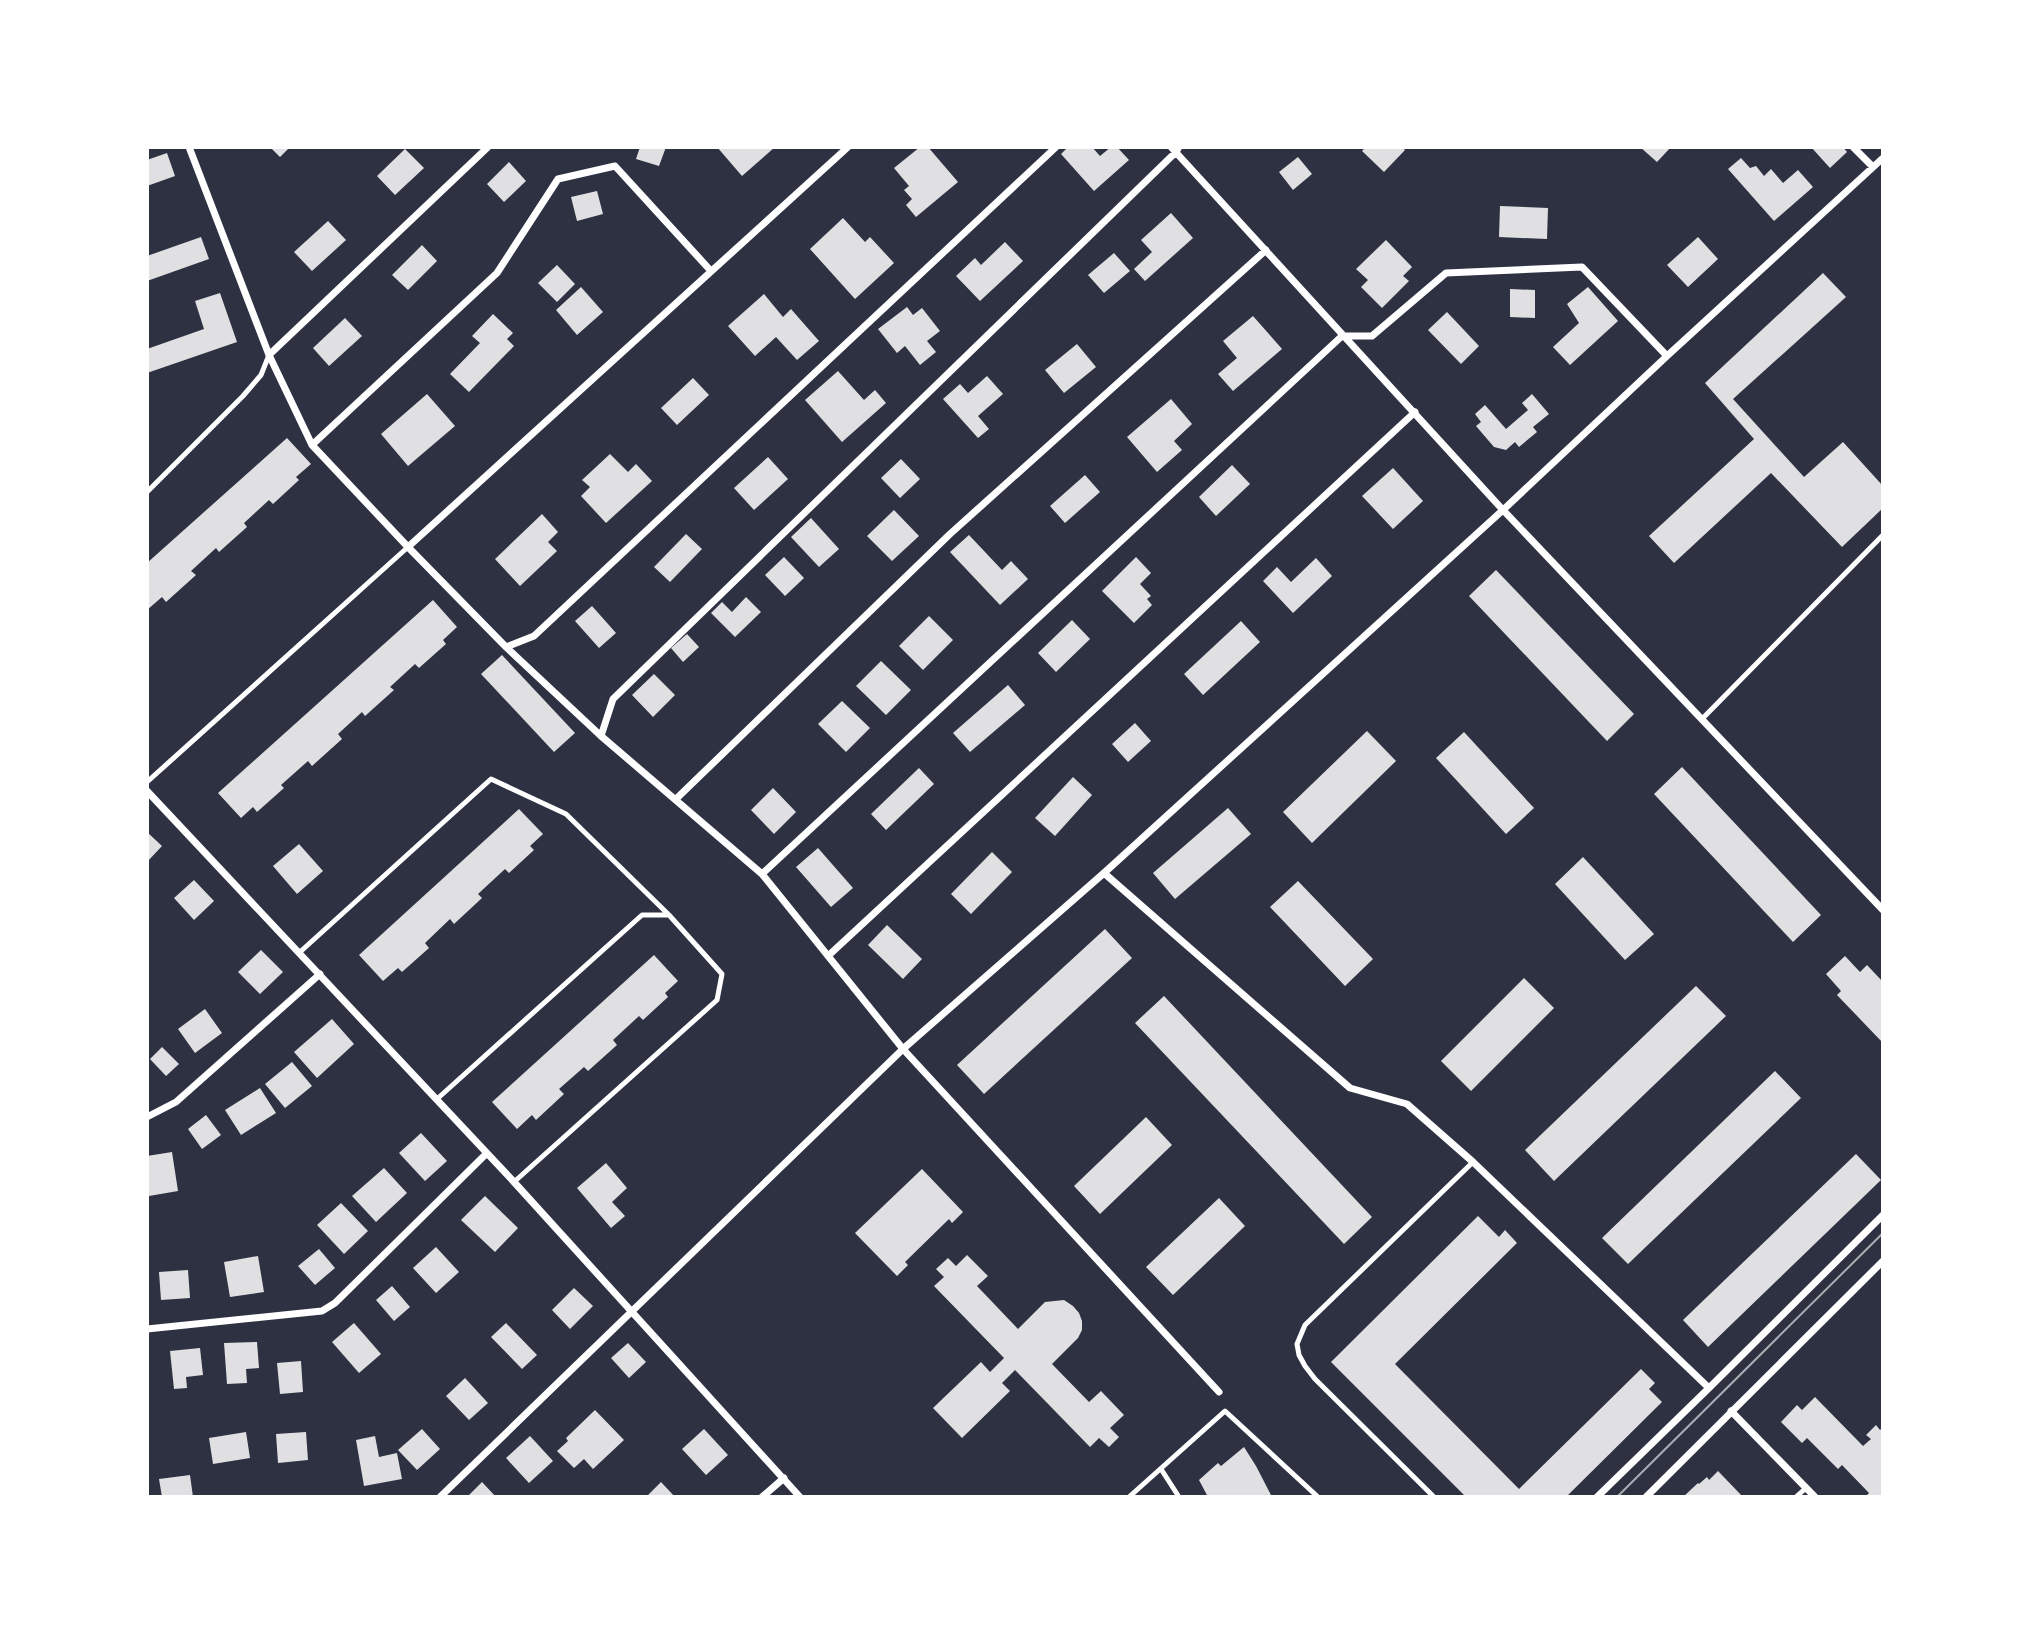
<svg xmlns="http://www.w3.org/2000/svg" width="2030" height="1644" font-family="'Fira Sans',sans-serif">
	<rect width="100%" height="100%" fill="#2d3142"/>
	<path fill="#e0e0e3" d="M270 147H290L280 157Z
		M640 147H666L659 166 636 159Z
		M717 147H775L742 176Z
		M920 147H928L958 182 916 217 906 205 912 199 904 190 909 186 894 168Z
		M1068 147H1092L1100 156 1111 147H1117L1129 160 1094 191 1061 154Z
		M1366 147H1402L1405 150 1384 172 1362 151Z
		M1640 147H1671L1657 162Z
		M1811 147H1843L1847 152 1830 168Z
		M405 149 424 168 395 195 377 176Z
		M167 153 175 176 147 186V160Z
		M1298 157 1312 174 1293 190 1279 172Z
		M1741 158 1750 168 1756 166 1764 176 1771 169 1783 183 1798 170 1813 187 1774 221 1728 169Z
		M509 162 526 181 504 202 487 184Z
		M597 191 603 214 577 221 571 197Z
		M1500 206 1548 208 1547 239 1499 237Z
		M1171 213 1193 238 1145 281 1134 269 1152 252 1141 240Z
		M843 218 865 242 870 237 894 263 855 299 810 249Z
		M328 221 346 240 312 271 294 252Z
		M201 237 209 259 147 281V256Z
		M1698 237 1718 259 1688 287 1667 265Z
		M1386 240 1412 267 1403 276 1409 281 1382 308 1361 287 1368 280 1356 269Z
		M1005 242 1023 261 980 301 956 276 975 258 981 265Z
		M422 245 437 261 408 290 392 275Z
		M1114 253 1130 271 1104 293 1088 275Z
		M557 265 575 284 557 302 538 283Z
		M1823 273 1846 297 1733 399 1804 477 1843 442 1883 486V508L1842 547 1771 473 1674 563 1649 536 1754 439 1705 383Z
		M581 287 603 312 577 335 556 310Z
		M1588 287 1618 321 1570 365 1553 347 1579 323 1567 304Z
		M1510 289 1535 290V318L1510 317Z
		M220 293 237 342 147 373V349L204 329 195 301Z
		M764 294 783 317 791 309 819 341 797 360 776 337 755 356 728 326Z
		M907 307 913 315 922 308 940 331 927 341 936 352 920 365 905 346 897 353 878 329Z
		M1447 312 1479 346 1461 364 1428 330Z
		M493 314 513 333 507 339 514 346 469 392 450 374 480 343 472 336Z
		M1253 316 1282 349 1233 391 1218 374 1237 358 1223 341Z
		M345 318 362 336 329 366 313 348Z
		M1077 344 1096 367 1064 393 1045 370Z
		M838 371 864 400 875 390 886 403 842 442 805 400Z
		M987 376 1003 394 978 416 989 429 978 438 943 399 960 384 968 393Z
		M693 378 709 395 677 425 661 408Z
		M427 394 455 426 408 466 381 434Z
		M1532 394 1549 414 1533 427 1537 432 1519 447 1515 442 1506 450 1494 447 1476 426 1481 422 1475 414 1485 405 1506 429 1528 410 1522 403Z
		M1171 399 1192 424 1174 441 1182 450 1157 472 1127 437Z
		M287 438 311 464 296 477 299 480 273 504 269 500 244 523 247 527 219 552 216 548 191 571 196 575 166 602 162 597 147 610V563Z
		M610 454 628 472 636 464 652 481 606 523 581 496 590 487 582 480Z
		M768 457 788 479 754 510 734 488Z
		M901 459 920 479 900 498 881 478Z
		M1232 465 1250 484 1216 516 1199 497Z
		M1393 468 1423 501 1393 529 1362 496Z
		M1085 475 1100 492 1065 523 1050 506Z
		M894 510 919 536 892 561 867 536Z
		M542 514 558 532 548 542 557 551 520 586 495 559Z
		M811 518 839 549 819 567 791 537Z
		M686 534 702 549 670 582 654 567Z
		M969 535 1002 570 1011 561 1028 579 1000 605 950 552Z
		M784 557 804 578 785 596 765 575Z
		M1136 557 1151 573 1140 584 1151 596 1147 599 1152 605 1134 623 1102 591Z
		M1316 558 1332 576 1293 613 1263 581 1277 567 1291 582Z
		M1496 570 1634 714 1607 741 1469 596Z
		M746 597 761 612 735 637 711 613 722 602 732 612Z
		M433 600 457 627 443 640 446 644 419 668 415 664 390 687 394 690 365 716 362 712 338 734 342 739 312 766 308 761 281 785 284 788 257 812 253 807 241 818 218 793Z
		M592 606 616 633 599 648 575 621Z
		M929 616 953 640 923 670 899 646Z
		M1072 620 1090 639 1056 672 1038 653Z
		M1241 621 1260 642 1203 695 1184 674Z
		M687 634 699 647 683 662 671 648Z
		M502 655 575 733 554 752 481 674Z
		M881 661 911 690 886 715 856 686Z
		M654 674 675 695 653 717 632 695Z
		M1008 685 1025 705 970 752 953 733Z
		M842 701 870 728 846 752 818 724Z
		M1135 723 1151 741 1128 762 1112 744Z
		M1367 731 1396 761 1312 843 1283 812Z
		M1464 732 1534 808 1506 834 1436 758Z
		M1682 767 1821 915 1793 942 1654 794Z
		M919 768 934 784 886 830 871 814Z
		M1073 777 1092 795 1055 836 1035 818Z
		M773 788 796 812 774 834 751 810Z
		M1228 808 1251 834 1175 899 1153 873Z
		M519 809 543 834 530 846 534 850 509 873 505 869 478 894 482 898 454 924 450 919 425 943 429 948 402 972 398 968 383 981 359 955Z
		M147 832 162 846 147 862Z
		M299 844 323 871 297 894 273 866Z
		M818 848 853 888 831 907 796 867Z
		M992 852 1012 872 971 914 951 894Z
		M1583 857 1654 934 1625 960 1555 884Z
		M194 880 214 901 194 920 174 898Z
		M1298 881 1373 959 1345 986 1270 907Z
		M887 925 922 959 903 979 868 945Z
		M1105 929 1132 958 984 1094 957 1065Z
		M261 950 283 972 260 994 238 972Z
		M654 955 678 981 665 993 668 997 643 1020 639 1016 613 1040 617 1045 588 1071 584 1067 559 1089 564 1094 536 1120 532 1115 517 1129 492 1102Z
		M1845 956 1860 972 1867 965 1883 982V1043L1837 995 1841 991 1826 974Z
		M1524 978 1554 1008 1471 1091 1441 1061Z
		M1696 986 1726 1016 1554 1181 1525 1150Z
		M1164 996 1372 1217 1344 1244 1135 1023Z
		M205 1009 222 1033 195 1053 178 1029Z
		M332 1019 354 1044 317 1078 294 1052Z
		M162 1047 179 1064 166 1076 150 1059Z
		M292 1062 312 1086 285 1108 265 1084Z
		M1775 1071 1801 1098 1628 1264 1602 1238Z
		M260 1088 276 1113 241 1135 225 1110Z
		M206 1115 221 1135 202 1149 188 1129Z
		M1146 1117 1172 1145 1100 1214 1074 1186Z
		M421 1133 447 1161 425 1181 399 1153Z
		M172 1152 178 1191 149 1196 147 1156Z
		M1856 1154 1881 1180 1708 1347 1683 1320Z
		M606 1163 627 1188 612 1202 625 1216 611 1228 577 1188Z
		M384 1168 407 1193 376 1222 352 1196Z
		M922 1169 963 1212 952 1223 949 1219 905 1262 908 1265 897 1276 855 1233Z
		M485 1196 518 1228 495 1252 461 1220Z
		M1219 1198 1245 1226 1173 1295 1146 1267Z
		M341 1203 368 1231 344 1254 317 1225Z
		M1478 1216 1499 1237 1505 1230 1517 1243 1395 1364 1519 1489 1641 1369 1655 1383 1649 1389 1662 1402 1566 1497H1466L1331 1362Z
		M436 1247 459 1272 436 1293 413 1268Z
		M319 1249 335 1268 315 1285 298 1266Z
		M967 1255 988 1276 977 1286 1018 1329 1045 1302 1064 1300 1073 1306 1079 1313 1082 1321V1330L1078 1338 1052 1364 1089 1402 1101 1391 1124 1415 1110 1428 1119 1437 1109 1447 1099 1438 1090 1447 1015 1370 1002 1383 1010 1391 962 1438 933 1408 981 1362 990 1372 1004 1358 934 1286 944 1277 936 1269 948 1258 956 1266Z
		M258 1256 264 1292 230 1297 224 1262Z
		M188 1270 190 1298 161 1300 159 1272Z
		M392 1286 410 1307 394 1321 376 1300Z
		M574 1288 593 1306 570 1329 552 1310Z
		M354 1323 381 1354 359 1373 332 1342Z
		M506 1323 537 1355 522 1369 491 1337Z
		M257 1342 259 1368 246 1369 247 1383 227 1384 224 1343Z
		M628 1343 646 1362 629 1378 611 1358Z
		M200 1348 203 1375 186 1377 187 1388 174 1389 170 1351Z
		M301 1361 303 1392 280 1394 277 1363Z
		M465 1378 488 1403 469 1420 446 1396Z
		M1815 1397 1863 1446 1871 1439 1866 1435 1876 1425 1880 1430 1883 1427V1497H1865L1869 1493 1842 1465 1838 1469 1807 1438 1802 1443 1781 1422 1797 1405 1802 1410Z
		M595 1410 624 1440 593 1469 584 1459 574 1468 557 1451 568 1441 566 1438Z
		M422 1429 440 1449 417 1470 398 1450Z
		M704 1429 728 1455 706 1475 682 1449Z
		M246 1432 250 1458 213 1464 209 1438Z
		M306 1432 308 1460 278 1463 276 1434Z
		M375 1436 379 1457 397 1453 402 1479 364 1486 356 1440Z
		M530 1436 553 1461 529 1483 506 1458Z
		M1244 1447 1256 1466 1272 1497H1208L1199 1480 1218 1463 1221 1466Z
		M1718 1471 1743 1497H1683L1698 1483 1699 1484 1707 1477 1709 1480Z
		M190 1475 193 1497H162L159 1479Z
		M482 1482 496 1497H467Z
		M661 1482 675 1497H646Z"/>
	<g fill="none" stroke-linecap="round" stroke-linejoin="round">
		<path stroke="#fff" stroke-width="5" d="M147 492 243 396 261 375 269 355
			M1702 719 1883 535
			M147 782 408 547
			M300 952 491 779 566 814 669 915
			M437 1099 642 915H669L722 974 717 1000 514 1182
			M1161 1469 1179 1497
			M1129 1497 1225 1411 1318 1497
			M1434 1497 1315 1379 1305 1366 1299 1355 1297 1344 1305 1325 1473 1162
			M1796 1497 1806 1488"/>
		<path stroke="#fff" stroke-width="7" d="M189 147 269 355 312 445 408 547 506 647 601 736 762 874 903 1049 1219 1392
			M1171 147 1503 510 1883 910
			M1853 147 1873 167
			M269 355 488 147
			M312 445 497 273 558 179 615 166 711 271
			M408 547 848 147
			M506 647 534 636 1056 147
			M601 736 613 699 1176 152 1179 147
			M147 791 514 1182 800 1497
			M676 799 950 534 1266 250
			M1104 873 1350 1088 1407 1104 1473 1162 1709 1388
			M762 874 1342 336H1372L1446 273 1582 267 1667 356
			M828 956 1415 412
			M147 1117 176 1102 320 974
			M147 1329 322 1311 335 1303 486 1154
			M1731 1411 1815 1497
			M440 1497 903 1049 1104 873 1503 510 1667 356 1883 158
			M762 1497 784 1478
			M1597 1497 1709 1388 1883 1215
			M1646 1497 1883 1261"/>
		<path stroke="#abadb3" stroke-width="2" d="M1617 1497 1883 1233"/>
	</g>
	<rect width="2030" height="1644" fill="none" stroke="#ffffff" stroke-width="298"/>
</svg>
